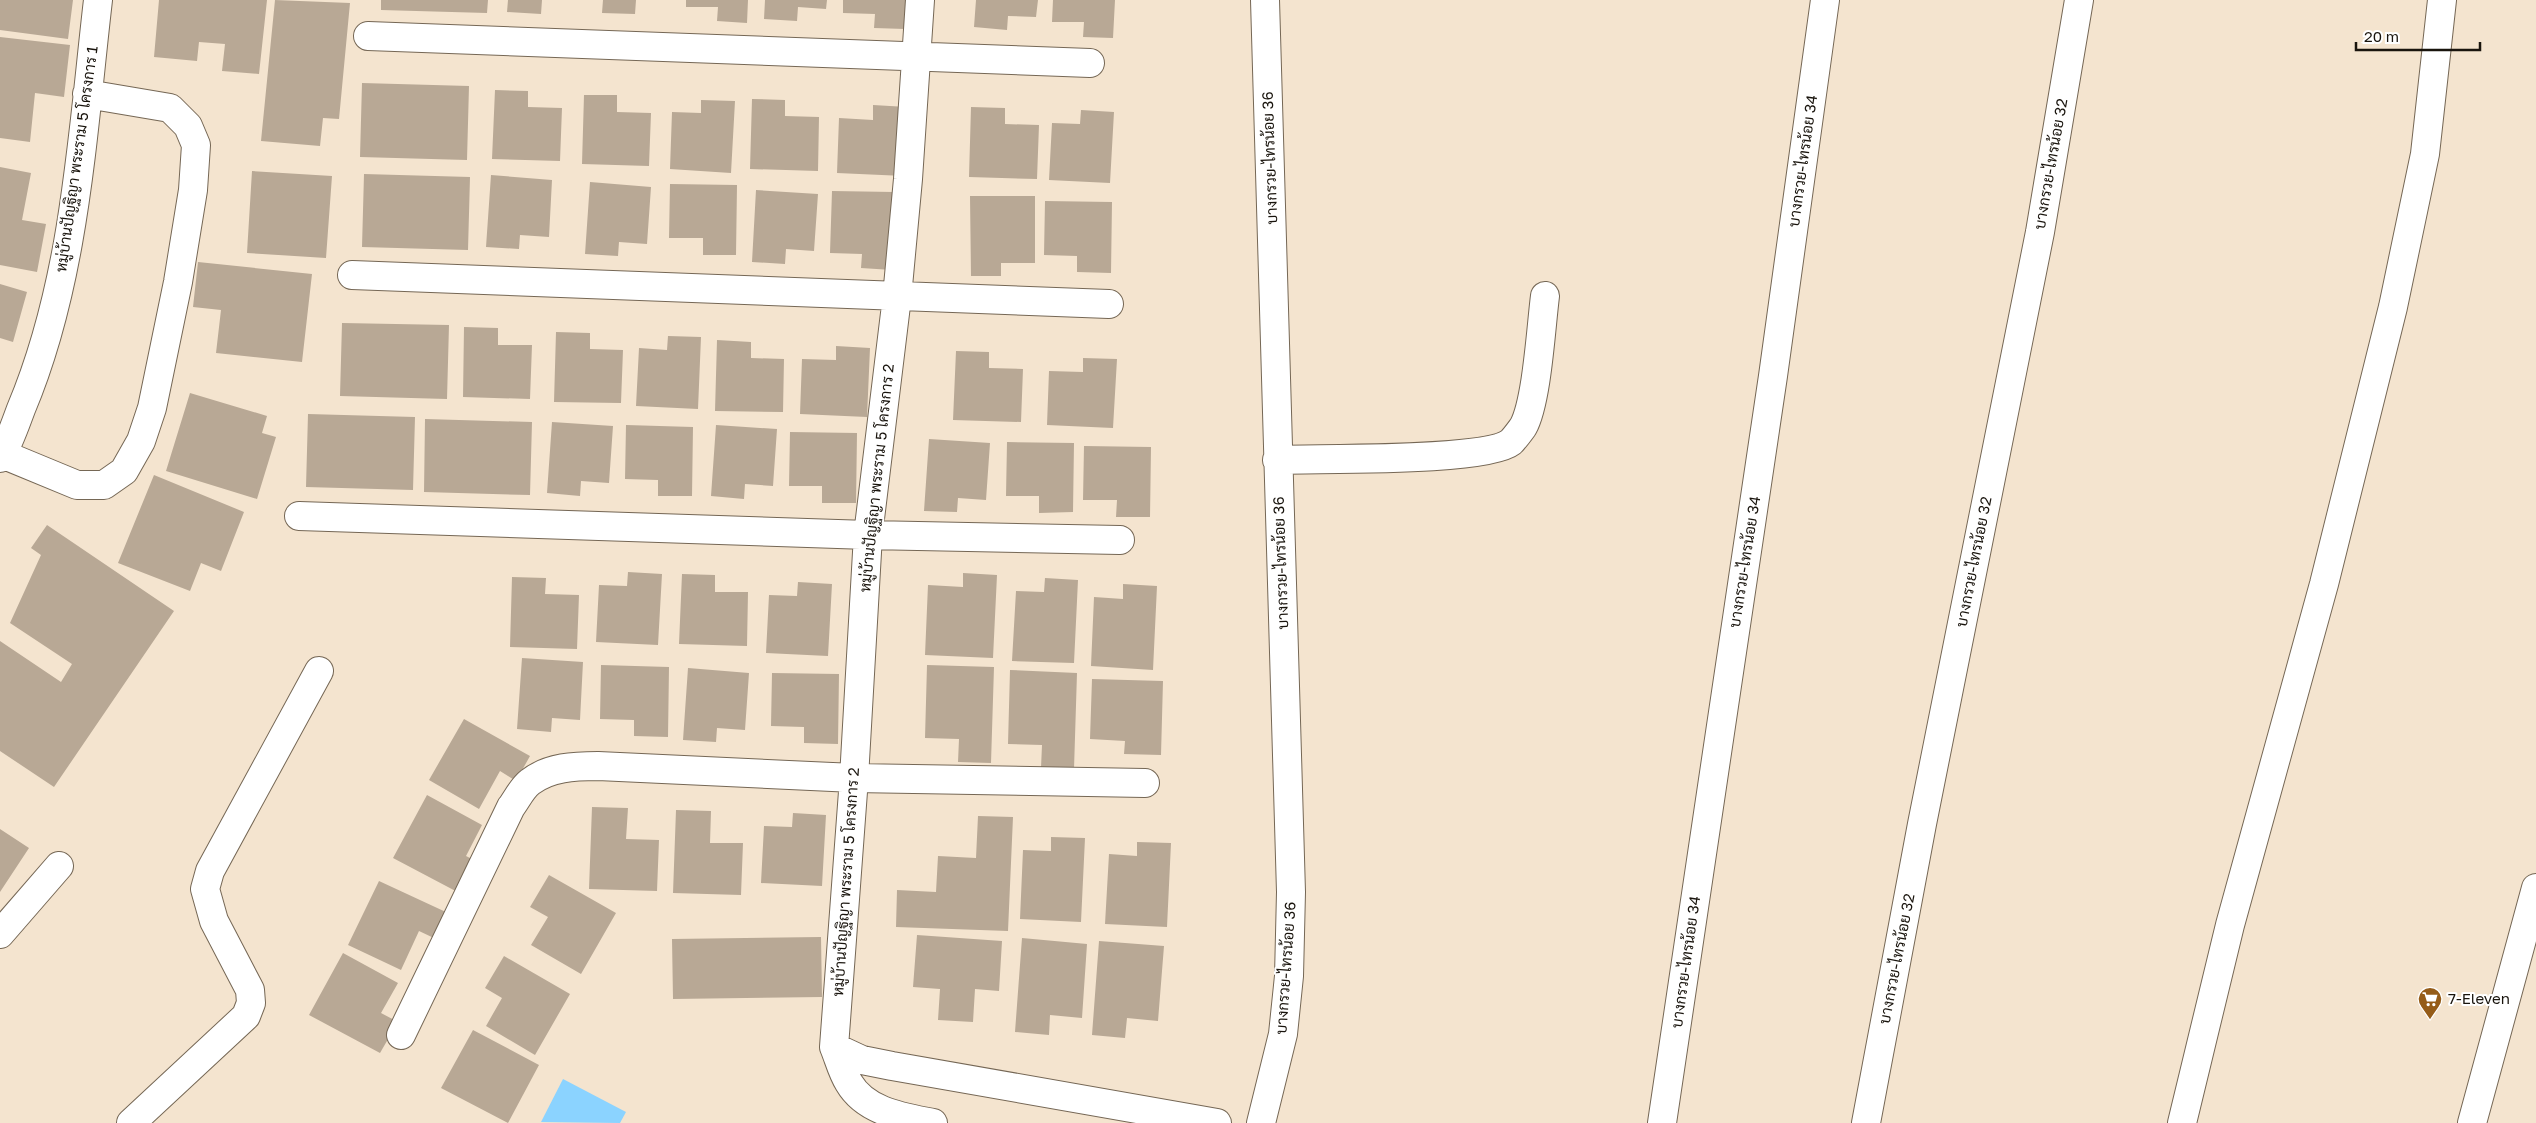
<svg xmlns="http://www.w3.org/2000/svg" width="2536" height="1123" font-family="'Golos Text',Sarabun,sans-serif">
	<rect width="100%" height="100%" fill="#f4e4cf"/>
	<path fill="#8bd3ff" d="M563 1079 626 1112 620 1123 541 1122Z"/>
	<path fill="#b8a895" d="M0 0H73L68 39 0 30Z
		M159 0H267L259 74 222 71 225 44 199 42 197 61 154 57Z
		M275 0 350 3 339 119 323 118 320 146 261 141Z
		M381 0H488L487 13 381 10Z
		M508 0H542L541 14 507 12Z
		M603 0H636L635 14 602 13Z
		M686 0H748L747 23 717 21 718 7H686Z
		M765 0H827L826 9 798 7 797 21 764 19Z
		M843 0H906L905 29 874 28 875 14 843 13Z
		M976 0H1038L1036 17 1008 16 1007 30 974 27Z
		M1053 0H1115L1113 38 1083 37 1084 22H1052Z
		M0 37 70 45 64 97 35 93 30 142 0 138Z
		M362 83 469 86 467 160 360 157Z
		M495 90 528 91V107L562 108 560 161 492 159Z
		M584 95H617V112L651 113 649 166 582 164Z
		M752 99 785 100V116L819 117 818 171 750 169Z
		M701 100 735 101 731 173 670 169 672 112 701 113Z
		M873 105 907 107 904 176 837 173 839 118 873 120Z
		M971 107 1005 108V124L1039 125 1037 179 969 177Z
		M1081 110 1114 112 1110 183 1049 180 1052 123 1080 124Z
		M0 167 31 173 22 220 46 224 37 272 0 265Z
		M252 171 332 176 326 258 247 253Z
		M364 174 470 177 468 250 362 247Z
		M491 175 552 180 549 237 520 235 519 249 486 247Z
		M590 182 651 187 647 244 619 242 618 256 585 254Z
		M670 184 737 185 736 255H703V238H669Z
		M756 190 818 194 814 251 786 249 785 264 752 262Z
		M832 191 894 192 892 270 861 268 862 254 830 253Z
		M970 196H1035V263H1001V276H971Z
		M1045 201 1112 202 1111 273 1077 272V256L1044 255Z
		M198 262 312 274 302 362 216 353 221 310 193 307Z
		M0 284 27 292 13 342 0 338Z
		M342 323 449 325 447 399 340 396Z
		M464 327 498 328V345H532L530 399 463 397Z
		M556 332 590 333V349L623 350 621 403 554 402Z
		M668 336 701 337 698 409 636 406 639 348 667 350Z
		M717 340 751 342V358L784 359 783 412 715 411Z
		M836 346 870 348 867 417 800 414 802 359 836 360Z
		M956 351 989 352V368L1023 369 1021 422 953 420Z
		M1083 358 1117 359 1113 428 1047 425 1049 371 1083 372Z
		M190 393 267 416 262 433 276 437 257 499 166 471Z
		M308 414 415 417 413 490 306 487Z
		M425 419 532 422 530 495 424 492Z
		M552 422 613 426 609 483 581 481 580 496 547 493Z
		M626 425 693 427 692 496H658V480L625 479Z
		M716 425 777 429 773 486 745 484 744 499 711 496Z
		M790 432 857 433 856 503H822V486H789Z
		M929 439 990 443 986 500 958 498 957 512 924 511Z
		M1007 442 1074 443 1073 512 1039 513V496H1006Z
		M1084 446 1151 447 1150 517H1116L1117 500H1083Z
		M154 475 244 512 221 571 201 563 190 591 118 563Z
		M47 525 174 611 54 787 0 751V641L61 682 72 664 10 623 41 555 31 548Z
		M628 572 662 574 658 645 596 642 599 585 627 586Z
		M963 573 997 575 993 658 925 655 928 585 963 587Z
		M682 574 715 575V592H748L747 646 679 644Z
		M512 577 546 578 545 594 579 595 577 649 510 647Z
		M1045 578 1078 580 1074 663 1012 661 1016 591 1044 592Z
		M798 582 832 584 828 656 766 653 769 595 797 596Z
		M1123 584 1157 586 1153 670 1091 666 1094 597 1123 599Z
		M522 658 583 662 580 720 552 718 551 732 517 729Z
		M601 665 669 667 668 737 634 736V720L600 719Z
		M927 665 994 667 991 763 958 762 959 739 925 738Z
		M688 668 749 673 745 730 717 728 716 742 683 740Z
		M1010 670 1077 673 1074 769 1041 768 1042 745 1008 744Z
		M772 673 839 674 838 744 804 743V727L771 726Z
		M1092 679 1163 681 1161 755 1124 754 1125 741 1090 739Z
		M464 719 530 756 516 781 500 771 479 809 429 780Z
		M427 795 482 825 466 856 482 864 465 896 393 858Z
		M592 807 628 808 626 839 659 840 657 891 589 889Z
		M676 810 711 811 710 843H743L741 895 673 893Z
		M793 813 826 815 822 886 761 883 764 826 792 827Z
		M978 816 1013 817 1008 931 896 927 897 890 936 892 938 856 976 858Z
		M0 829 29 848 0 892Z
		M1051 837 1085 838 1081 922 1020 919 1023 850 1051 851Z
		M1137 842 1171 843 1167 927 1105 924 1109 854 1137 856Z
		M549 875 616 913 581 974 531 945 548 917 530 907Z
		M379 881 448 913 436 939 419 931 401 970 348 945Z
		M917 935 1002 941 999 991 975 989 973 1022 938 1020 940 989 913 987Z
		M821 937 822 997 673 999 672 939Z
		M1022 938 1087 944 1082 1018 1050 1015 1049 1035 1015 1032Z
		M1099 941 1164 946 1158 1021 1127 1018 1125 1038 1092 1035Z
		M343 953 398 983 381 1013 398 1022 380 1053 309 1015Z
		M504 956 570 994 535 1055 486 1026 502 998 485 988Z
		M473 1030 539 1065 508 1123 441 1088Z"/>
	<g fill="none" stroke-linecap="round" stroke-linejoin="round">
		<g stroke="#756755" stroke-width="30">
			<path id="street" d="M920 0 908 179 897 297 868 535 854 778 834 1047C839 1059 842 1072 849 1083 866 1112 903 1117 933 1123
				M368 36 1090 63
				M352 275 1109 304
				M2 454 77 485H104L124 471 141 441 152 408 178 282 193 190 196 145 188 126 170 108 87 94
				M0 458C9 443 15 425 21 409 75 281 82 137 98 0
				M1277 460C1318 458 1486 462 1511 442 1515 438 1520 431 1523 427 1537 402 1541 327 1545 296
				M299 516 868 535 1120 540
				M0 934 59 866
				M401 1035 511 807C517 799 522 788 530 782 549 767 575 766 598 766L854 778 1145 783
				M834 1047 862 1060 892 1066 1217 1123
				M131 1123 246 1016 251 1003 250 990 214 921 205 889 210 871 319 671
				M1261 1123 1283 1034 1289 976 1291 892 1265 0
				M1662 1123 1773 376 1825 0
				M1866 1123 1922 824 2040 232 2079 0
				M2182 1123 2230 925 2324 584 2393 307 2425 154 2442 0"/>
		</g>
		<g stroke="#756755" stroke-width="30">
			<path id="secondary" d="M2472 1123 2536 888"/>
		</g>
		<use href="#street" stroke="#fff" stroke-width="28"/>
		<use href="#secondary" stroke="#fff" stroke-width="28"/>
	</g>
	<defs>
		<g id="supermarket-pin" transform="scale(1.25)"><path d="M0 17L-7.5 6A9.5 9.5 0 1 1 7.5 6Z" fill="#955c18" stroke="#fff"/><path d="M-6-5.5h2.5l.6 2H6L4.5 2H-2.5L-4.4-4H-6ZM-1.5 3.2a1.3 1.3 0 1 0 .1 0ZM3 3.2a1.3 1.3 0 1 0 .1 0Z" fill="#fff"/></g>
	</defs>
	<g fill-rule="evenodd">
		<use href="#supermarket-pin" x="2430" y="999"/>
	</g>
	<g text-anchor="middle" stroke-width="4" stroke-linejoin="round" paint-order="stroke">
		<g font-size="15" fill="#19140d" stroke="#fff">
			<text transform="translate(1270 158) rotate(-92)" y="5">บางกรวย-ไทรน้อย 36</text>
			<text transform="translate(77 159) rotate(-82)" y="5">หมู่บ้านปัญฐิญา พระราม 5 โครงการ 1</text>
			<text transform="translate(1803 161) rotate(-82)" y="5">บางกรวย-ไทรน้อย 34</text>
			<text transform="translate(2051 164) rotate(-80)" y="5">บางกรวย-ไทรน้อย 32</text>
			<text transform="translate(877 478) rotate(-84)" y="5">หมู่บ้านปัญฐิญา พระราม 5 โครงการ 2</text>
			<text transform="translate(1745 562) rotate(-81)" y="5">บางกรวย-ไทรน้อย 34</text>
			<text transform="translate(1974 562) rotate(-79)" y="5">บางกรวย-ไทรน้อย 32</text>
			<text transform="translate(1281 563) rotate(-92)" y="5">บางกรวย-ไทรน้อย 36</text>
			<text transform="translate(846 882) rotate(-86)" y="5">หมู่บ้านปัญฐิญา พระราม 5 โครงการ 2</text>
			<text transform="translate(1897 959) rotate(-79)" y="5">บางกรวย-ไทรน้อย 32</text>
			<text transform="translate(1686 962) rotate(-82)" y="5">บางกรวย-ไทรน้อย 34</text>
			<text transform="translate(1286 968) rotate(-86)" y="5">บางกรวย-ไทรน้อย 36</text>
		</g>
		<g font-size="15" fill="#19140d" stroke="#fff" text-anchor="start">
			<text x="2448" y="1004">7-Eleven</text>
		</g>
	</g>
	<path d="M2356 42v8h124v-8" fill="none" stroke="#19140d" stroke-width="2.5"/>
	<text x="2364" y="42" font-size="15" fill="#19140d" stroke="#ffffff" stroke-width="4" paint-order="stroke">20 m</text>
</svg>
